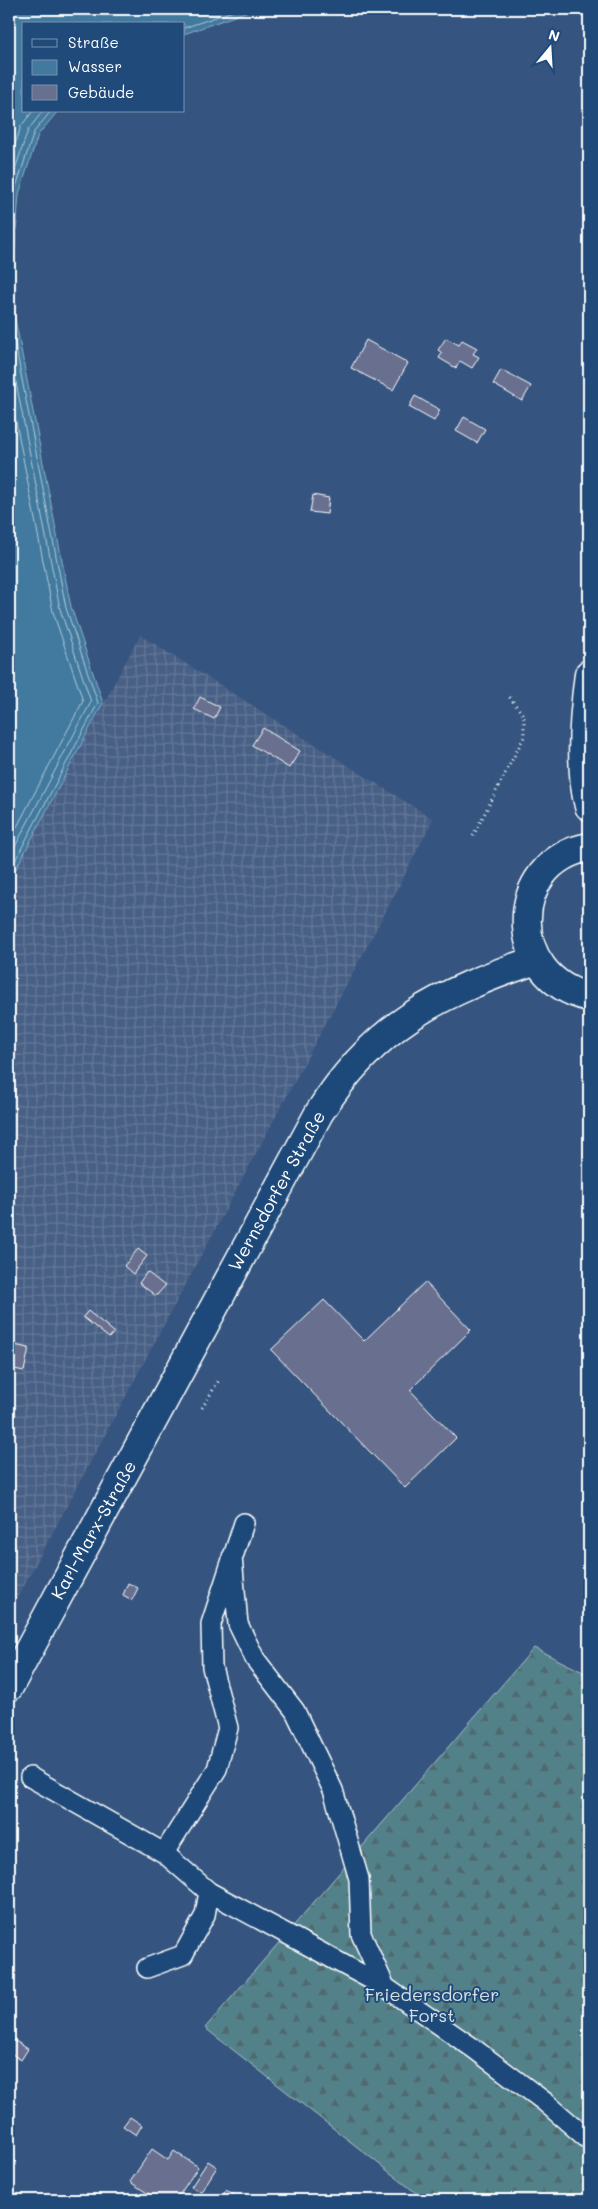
<svg xmlns="http://www.w3.org/2000/svg" width="598" height="2209" font-family="Mali,sans-serif">
	<defs>
		<pattern id="industrial-grid" width="8" height="8" patternUnits="userSpaceOnUse" patternTransform="scale(1.25)"><rect width="8" height="8" fill="#496086"/><path d="M0 4h8M4 0v8" fill="none" stroke="#647898"/></pattern>
		<pattern id="forest-firs" width="22" height="20" patternUnits="userSpaceOnUse" patternTransform="scale(1.25)"><rect width="22" height="20" fill="#52818a"/><path d="M5 1l3.5 6h-7zM16 11l3.5 6h-7z" fill="#4f696e"/></pattern>
	</defs>
	<rect width="100%" height="100%" fill="#355580"/>
	<filter id="ink" filterUnits="userSpaceOnUse"><feTurbulence type="fractalNoise" baseFrequency=".02" numOctaves="2"/><feDisplacementMap in="SourceGraphic" scale="10" xChannelSelector="R" yChannelSelector="G"/><feConvolveMatrix kernelMatrix="1 2 1 2 8 2 1 2 1" color-interpolation-filters="sRGB"/></filter>
	<g filter="url(#ink)">
		<path fill="url(#industrial-grid)" d="M140 635 433 819 395 894 9 1614V882Z"/>
		<path fill="url(#forest-firs)" stroke="#a8c0c4" d="M534 1648 589 1675V2200H425L205 2028Z"/>
		<path fill="#42799e" stroke="#8eafc5" d="M9 9H254L184 34V24H24V111H58L38 135 19 194 11 298 71 607 103 703 9 882Z"/>
		<g fill="none" stroke-linecap="round" stroke-linejoin="round">
			<path stroke="#b3c9d8" stroke-width="1" d="M184 28 239 9
				M9 164 21 126 33 111
				M9 188 28 130 43 111
				M9 261 14 193 34 132 51 111
				M9 312 66 608 98 703 9 872
				M9 346 60 609 91 702 9 858
				M9 386 53 612 83 701 9 842"/>
		</g>
		<path fill="#69708f" stroke="#fff" d="M446 338 459 345 462 340 477 348 473 354 479 357 472 368 460 361 456 368 439 358 442 353 438 350Z
			M366 340 408 363 393 390 351 368Z
			M501 370 531 386 522 401 493 384Z
			M415 396 440 410 434 421 409 407Z
			M464 417 485 429 477 443 456 431Z
			M313 495 329 498 327 514 310 512Z
			M200 697 220 707 214 719 194 709Z
			M263 728 300 751 289 768 252 745Z
			M138 1249 147 1256 133 1274 124 1266Z
			M147 1272 165 1286 156 1296 139 1283Z
			M425 1282 471 1330 410 1390 456 1438 405 1488 271 1350 324 1300 364 1341Z
			M88 1311 114 1332 109 1338 83 1317Z
			M9 1344 29 1348 24 1371 9 1368Z
			M128 1583 138 1588 132 1600 123 1595Z
			M9 2037 28 2049 21 2060 9 2052Z
			M130 2117 142 2125 136 2135 123 2126Z
			M152 2149 168 2160 174 2151 198 2167 176 2200H158L130 2182Z
			M208 2161 217 2167 201 2192 191 2187Z
			M226 2190 242 2200H220Z"/>
		<g fill="none" stroke-linecap="round" stroke-linejoin="round">
			<g stroke="#fff" stroke-width="22">
				<path id="lane" d="M232 1557 238 1624 255 1659 295 1711 333 1790 359 1879 361 1934 385 1987
					M30 1777 164 1853 209 1892 385 1987 473 2048 545 2102 589 2140
					M164 1853 217 1769 228 1728 212 1667 211 1624 244 1523
					M147 1968 183 1955 205 1915 209 1892"/>
			</g>
			<g stroke="#fff" stroke-width="31">
				<path id="secondary" d="M589 674C584 712 579 769 589 806
					M589 847C506 862 506 978 589 997
					M9 1687 319 1113C375 1024 439 993 536 960"/>
			</g>
			<path stroke="#fff" stroke-width="3" stroke-dasharray="1 4" stroke-linecap="butt" d="M473 836 524 737V716L508 695
				M202 1408 219 1380"/>
			<use href="#lane" stroke="#1f4a7a" stroke-width="19"/>
			<use href="#secondary" stroke="#1f4a7a" stroke-width="28"/>
		</g>
	</g>
	<g text-anchor="middle" stroke-width="4" stroke-linejoin="round" paint-order="stroke">
		<g font-size="18" fill="#fff" stroke="#1f4a7a">
			<text transform="translate(277 1191) rotate(-61)" y="6">Wernsdorfer Straße</text>
			<text transform="translate(94 1530) rotate(-61)" y="6">Karl-Marx-Straße</text>
		</g>
		<g font-size="18" fill="#d4e0e2" stroke="#1f4a7a">
			<text x="432" y="2001">Friedersdorfer<tspan x="432" dy="21">Forst</tspan></text>
		</g>
	</g>
	<rect width="598" height="2209" fill="none" stroke="#1f4a7a" stroke-width="30"/>
	<rect x="15" y="15" width="568" height="2179" fill="none" stroke="#fff" stroke-width="2" filter="url(#ink)"/>
	<rect x="22" y="22" width="162" height="90" fill="#1f4a7a" stroke="#7992af"/>
	<rect x="32" y="39" width="25" height="8" fill="#1f4a7a" stroke="#7992af"/>
	<text x="68" y="48" font-size="15" fill="#ffffff">Straße</text>
	<rect x="32" y="60" width="25" height="15" fill="#42799e" stroke="#7992af"/>
	<text x="68" y="72" font-size="15" fill="#ffffff">Wasser</text>
	<rect x="32" y="85" width="25" height="15" fill="#69708f" stroke="#7992af"/>
	<text x="68" y="98" font-size="15" fill="#ffffff">Gebäude</text>
	<g transform="translate(550 48) rotate(18)" stroke="#1f4a7a" stroke-width="4" paint-order="stroke">
	<path d="M0-4L9 19L0 12L-9 19Z" fill="#ffffff"/>
	<text y="-8" font-size="14" font-weight="bold" text-anchor="middle" fill="#ffffff">N</text>
	</g>
</svg>
